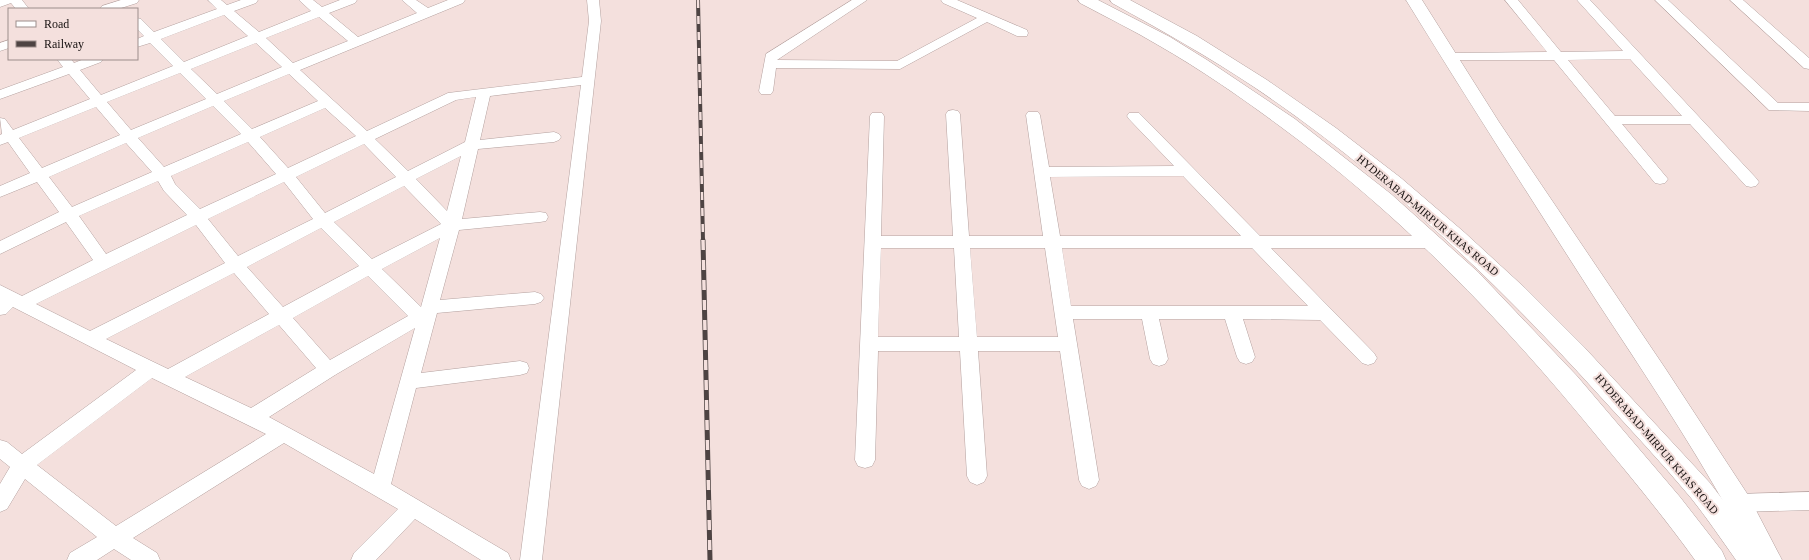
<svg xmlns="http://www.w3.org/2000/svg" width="1809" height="560" font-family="'Times New Roman',serif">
	<rect width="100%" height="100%" fill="#f4e0dd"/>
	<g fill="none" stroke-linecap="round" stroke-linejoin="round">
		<g stroke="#b4a19f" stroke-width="1">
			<path id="minor" d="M0 0H22L29 9H16L11 3 0 7Z
				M121 0H139L137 3 118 9H100L102 6Z
				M208 0H221L227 5 241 0H258L256 3 234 11 259 32 311 11 299 0H313L322 7 340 0H357L355 3 329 13 358 37 417 13 402 0H416L428 8 448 0H465L463 3 300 70 367 131 448 93 582 77 589 21 587 0H599L601 21 542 560H520L581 85 490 96 480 140 554 132 559 134 561 137 559 140 554 142 478 149 462 219 540 212 546 213 548 217 546 221 540 222 459 230 440 300 535 292 541 294 544 298 541 302 535 304 437 313 421 373 520 361 527 363 529 368 527 373 520 375 416 388 391 484 508 553 511 560H481L415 519 376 560H351L354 553 398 509 284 443 133 538 157 553 160 560H131L114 549 97 560H67L70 553 97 537 25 479 7 509 0 512V484L10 467 0 459V440L7 442 22 454 136 370 13 307 6 314 0 315V285L22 296 93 260 66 222 0 254V241L59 212 37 182 0 197V186L30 173 8 142 0 145V135L2 134 0 118 5 119 13 130 90 99 69 74 0 99V90L63 67 57 59H71L74 63 84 59H103L101 62 80 70 101 95 173 66 150 43 137 47V39L144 36 137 29V18L141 19 154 32 217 9ZM224 15 248 36 184 62 161 39ZM319 17 348 41 293 63 266 38ZM256 43 282 67 217 94 191 69ZM180 73 206 99 131 130 107 102ZM289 74 318 101 252 129 224 101ZM476 97 465 142 408 171 375 139 456 100ZM213 106 241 134 164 167 138 138ZM96 107 120 135 42 168 19 138ZM325 108 356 136 288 168 260 137ZM248 142 276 174 200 209 175 184 171 176ZM126 143 152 172 72 207 49 177ZM364 144 396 177 325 213 296 177ZM461 156 447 211 416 179ZM158 181 164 191 187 215 106 254 79 216ZM284 182 313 219 238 256 208 219ZM404 186 441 224 372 259 334 222ZM196 225 225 263 90 331 36 304ZM321 228 359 266 283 307 247 267ZM440 238 421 307 382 269ZM234 273 269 314 168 369 106 339ZM368 276 408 316 330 360 293 318ZM279 325 316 368 251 408 185 377ZM415 328 374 474 269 417 335 375ZM152 378 266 434 116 526 37 465Z
				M852 0H867L777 60 897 61 977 18 943 3 941 0H957L1027 30 1028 33 1027 36H1017L987 22 900 69 776 68 773 91 771 94H761L759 91 766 54Z
				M1505 0H1518L1561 52 1623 51 1577 0H1590L1756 178 1759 182 1756 186 1751 187 1746 186 1690 124H1622L1668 179 1665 183 1660 184 1655 183 1554 60H1445L1443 57 1445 54 1450 53 1547 52ZM1630 59 1682 116H1615L1568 60Z
				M1655 0H1668L1778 103H1809V111L1769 110Z
				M1730 0H1743L1809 58V69L1804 68Z
				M9 40V48L0 51V43Z
				M953 110 958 111 960 114 969 236H1043L1026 115 1028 112H1038L1040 115 1049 167 1174 166 1129 119 1127 116 1129 113H1139L1260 236H1430L1436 238 1438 242 1436 246 1430 248H1271L1374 353 1377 358 1374 363 1368 365 1362 363 1320 320 1243 319 1255 357 1252 362 1246 364 1240 362 1237 357 1225 319H1159L1168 359 1165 364 1159 366 1153 364 1150 359 1142 319H1073L1099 480 1096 486 1089 489 1082 486 1079 480 1060 351H978L987 476 984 482 977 485 970 482 967 476 960 351H878L875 460 872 466 865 468 858 466 855 460 870 116 872 113H882L884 116 881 236H953L946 114 948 111ZM1183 176 1241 236H1060L1050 177ZM881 248H954L959 337H878ZM970 248H1045L1058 337H977ZM1062 248H1252L1308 306H1071Z
				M1809 492V510L1739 512 1732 509 1729 503 1732 497 1739 494Z"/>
		</g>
		<g stroke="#b4a19f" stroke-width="1">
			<path id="major" d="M1406 0H1422L1499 122 1665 368 1748 495 1782 560H1755C1709 470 1652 385 1596 300 1532 200 1468 101 1406 0Z"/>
		</g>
		<g stroke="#b4a19f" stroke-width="1">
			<path id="highway" d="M1078 0H1098L1170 37 1207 60 1295 119 1391 194 1478 272 1577 376 1680 497 1722 551 1726 560H1695C1664 517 1630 476 1596 435 1503 321 1400 214 1281 127 1242 98 1200 69 1158 45 1133 30 1106 17 1080 3Z
				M1110 0H1130L1197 36 1267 80 1336 128 1401 178 1464 232 1525 288 1584 347 1710 483 1762 551 1766 560H1736C1721 539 1707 518 1691 498 1661 462 1629 428 1598 394 1495 280 1382 173 1254 87 1209 57 1161 30 1112 3Z"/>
		</g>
		<use href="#minor" fill="#fff" fill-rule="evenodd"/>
		<use href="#major" fill="#fff" fill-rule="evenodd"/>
		<use href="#highway" fill="#fff" fill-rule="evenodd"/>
		<g stroke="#4e4443" stroke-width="4">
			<path id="rail-far1" d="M698 0 703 241"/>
		</g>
		<g stroke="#4e4443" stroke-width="5">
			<path id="rail" d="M703 240 710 560"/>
		</g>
		<use href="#rail-far1" stroke="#f4e0dd" stroke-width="2.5" stroke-dasharray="8" stroke-linecap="butt"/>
		<use href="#rail" stroke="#f4e0dd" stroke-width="3.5" stroke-dasharray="10" stroke-linecap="butt"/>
	</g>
	<g text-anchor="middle" stroke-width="4" stroke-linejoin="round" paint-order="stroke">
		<g font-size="11" fill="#171110" stroke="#f4e0dd">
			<text transform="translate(1428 215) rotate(40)" y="4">HYDERABAD-MIRPUR KHAS ROAD</text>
			<text transform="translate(1657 444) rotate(49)" y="4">HYDERABAD-MIRPUR KHAS ROAD</text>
		</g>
	</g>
	<rect x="8" y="8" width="130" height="52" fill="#f4e0dd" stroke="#9c8d8b"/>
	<rect x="16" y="21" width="20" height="6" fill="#ffffff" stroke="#9c8d8b"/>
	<text x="44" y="28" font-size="12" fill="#171110">Road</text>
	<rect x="16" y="41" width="20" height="6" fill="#4e4443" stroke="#9c8d8b"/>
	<text x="44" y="48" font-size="12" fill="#171110">Railway</text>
</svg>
